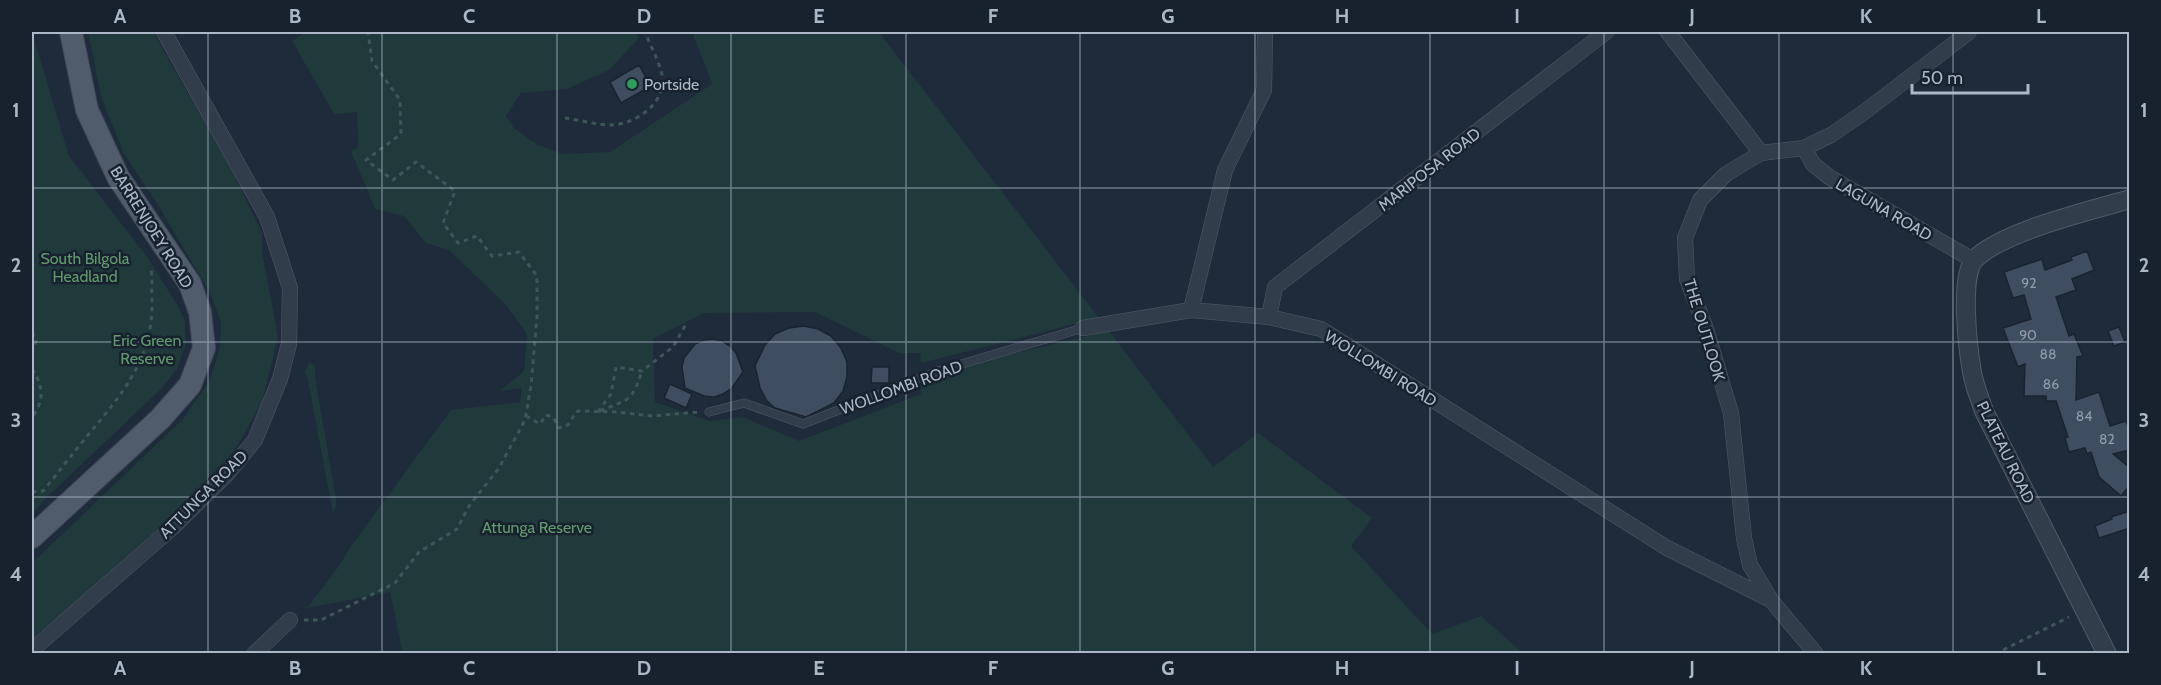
<svg xmlns="http://www.w3.org/2000/svg" width="2161" height="685" font-family="Cabin,sans-serif">
	<rect width="100%" height="100%" fill="#1e2b3a"/>
	<path fill="#20393b" d="M32 32 69 156 148 258 178 306 185 321 186 345 177 369 162 388 42 502 32 515Z
		M88 32H153L230 166 262 233V252L278 337 262 403 233 453 160 527 81 598 32 638V563L182 420 210 380 220 347 221 322 209 291 158 205 124 154 101 96Z
		M306 32H636L639 38 609 70 567 89 521 93 506 116 514 128 536 144 562 154 610 152 712 84 692 32H879L1099 318 921 363 920 353H899L815 312 704 313 653 339 655 402 710 421 743 417 799 441 921 394V375L1109 331 1213 467 1258 433 1372 518 1351 546 1432 634 1481 616 1523 653 403 654 390 592 307 608 339 566 351 546 451 410 520 402 522 388 500 391 524 371 527 334 507 306 449 250 426 243 404 216 375 209 351 151 358 147 357 112 334 114 292 41Z
		M309 363 315 365V377L337 505 333 513 307 375 304 373Z"/>
	<path fill="#3f4d60" stroke="#1a2431" stroke-width="1.5" d="M639 65 651 86 621 103 610 82Z
		M2087 251 2094 270 2072 279 2076 290 2056 297 2069 336 2074 334 2083 356 2077 357 2076 400 2099 392 2110 426 2126 421 2130 432V450L2113 454 2130 468V485L2121 496 2099 477 2091 452 2087 454 2085 448 2069 452 2065 438 2068 437 2056 401H2046V396H2024L2025 364 2018 367 2003 328 2031 319 2024 295 2013 298 2004 272 2042 259 2045 270 2072 260 2071 257Z
		M804 326 818 329 831 336 841 348 847 362V377L843 391 834 403 806 417 775 408 767 401 760 388 755 366 765 345 775 334 789 328Z
		M2119 327 2125 342 2114 346 2108 331Z
		M713 339 722 341 730 346 736 353 743 372 731 389 723 394 714 397 704 396 685 388 682 367 684 358 695 344 704 340Z
		M872 367H889V383H871Z
		M670 384 692 394 686 408 664 398Z
		M2130 511V528L2099 538 2095 526 2112 519 2111 517Z"/>
	<g fill="none" stroke-linecap="round" stroke-linejoin="round">
		<g stroke="#505a68" stroke-width="9">
			<path id="service" d="M709 412 744 403 803 424 938 371 1083 328"/>
		</g>
		<g stroke="#505a68" stroke-width="16">
			<path id="minor" d="M1668 32 1761 153
				M1804 148 1813 164 1829 177 1973 260
				M1191 310 1225 170 1264 90 1265 32
				M1269 317 1275 287 1606 32
				M1083 328 1191 310 1269 317 1321 329 1667 548 1771 600
				M32 650 173 527 227 474 255 440 280 379 289 344 290 288 267 217 164 32
				M254 654 290 620
				M1816 654 1771 600 1750 565 1744 538 1731 413 1706 329 1687 279 1685 238 1700 200 1726 174 1761 153 1804 148 1831 135 1863 113 1969 32"/>
		</g>
		<g stroke="#505a68" stroke-width="20">
			<path id="tertiary" d="M2107 654 1984 411C1980 399 1974 385 1972 372 1968 349 1959 275 1975 259 2003 231 2090 211 2130 199"/>
		</g>
		<g stroke="#3c4654" stroke-width="24">
			<path id="primary" d="M32 537 160 419 190 385 204 348 200 312 190 284 118 177 87 110 71 32"/>
		</g>
		<path stroke="#3e5659" stroke-width="3" stroke-dasharray="4.5 4.5" stroke-linecap="butt" d="M565 118C580 120 597 125 611 125 636 124 667 103 662 75 659 61 650 45 645 32
			M32 332 36 342 32 351
			M32 369C43 385 45 401 32 417
			M600 411C629 399 632 402 642 371
			M598 412 611 394 616 367 642 371 673 347 686 324
			M526 416 540 424 546 415 553 417 559 428C569 426 571 423 575 412L580 411 617 412 652 416 699 412
			M32 492 43 491C57 474 70 457 84 440 121 395 154 360 152 298 151 288 153 280 151 270
			M304 620H321L395 583 419 552 457 529 469 506 499 468 525 420 531 386 537 316V276L519 252 492 256 477 236 458 243 443 223 455 191 416 162 393 180 366 160 401 134 400 100 372 61 368 32
			M1995 654 2069 617"/>
		<use href="#service" stroke="#323d4b" stroke-width="8"/>
		<use href="#minor" stroke="#323d4b" stroke-width="15"/>
		<use href="#tertiary" stroke="#323d4b" stroke-width="18"/>
		<use href="#primary" stroke="#505c6b" stroke-width="22"/>
	</g>
	<path fill="none" stroke="#acb7c7" stroke-width="1.5" stroke-opacity="0.55" d="M208 32V654M382 32V654M557 32V654M731 32V654M906 32V654M1080 32V654M1255 32V654M1430 32V654M1604 32V654M1779 32V654M1953 32V654M32 188H2130M32 342H2130M32 497H2130"/>
	<circle fill="#2e9e5b" stroke="#18222f" stroke-width="2" cx="632" cy="84" r="6"/>
	<g text-anchor="middle" stroke-width="5" stroke-linejoin="round" paint-order="stroke">
		<g font-size="14" fill="#919cad">
			<text x="2029" y="288">92</text>
			<text x="2028" y="340">90</text>
			<text x="2048" y="359">88</text>
			<text x="2051" y="389">86</text>
			<text x="2084" y="421">84</text>
			<text x="2107" y="444">82</text>
		</g>
		<g font-size="16" fill="#acb7c7" stroke="#18222f" text-anchor="start">
			<text x="644" y="90">Portside</text>
		</g>
		<g font-size="16" fill="#acb7c7" stroke="#18222f">
			<text transform="translate(1429 169) rotate(-38)" y="6">MARIPOSA ROAD</text>
			<text transform="translate(1884 209) rotate(30)" y="6">LAGUNA ROAD</text>
			<text transform="translate(152 227) rotate(58)" y="6">BARRENJOEY ROAD</text>
			<text transform="translate(1705 330) rotate(73)" y="6">THE OUTLOOK</text>
			<text transform="translate(1381 368) rotate(32)" y="6">WOLLOMBI ROAD</text>
			<text transform="translate(901 387) rotate(-20)" y="6">WOLLOMBI ROAD</text>
			<text transform="translate(2006 452) rotate(64)" y="6">PLATEAU ROAD</text>
			<text transform="translate(203 494) rotate(-45)" y="6">ATTUNGA ROAD</text>
		</g>
		<g font-size="16" fill="#619a6d" stroke="#18222f">
			<text x="85" y="264">South Bilgola<tspan x="85" dy="18">Headland</tspan></text>
			<text x="147" y="346">Eric Green<tspan x="147" dy="18">Reserve</tspan></text>
			<text x="537" y="533">Attunga Reserve</text>
		</g>
	</g>
	<rect width="2161" height="685" fill="none" stroke="#18222f" stroke-width="66"/>
	<path d="M1912 84v9h116v-9" fill="none" stroke="#acb7c7" stroke-width="3"/>
	<text x="1921" y="84" font-size="18" fill="#acb7c7" stroke="#18222f" stroke-width="4.5" paint-order="stroke">50 m</text>
	<rect x="33" y="33" width="2095" height="619" fill="none" stroke="#acb7c7" stroke-width="2"/>
	<g font-size="20" text-anchor="middle" font-weight="bold" fill="#acb7c7">
		<text x="120" y="23">A</text>
		<text x="295" y="23">B</text>
		<text x="469" y="23">C</text>
		<text x="644" y="23">D</text>
		<text x="819" y="23">E</text>
		<text x="993" y="23">F</text>
		<text x="1168" y="23">G</text>
		<text x="1342" y="23">H</text>
		<text x="1517" y="23">I</text>
		<text x="1692" y="23">J</text>
		<text x="1866" y="23">K</text>
		<text x="2041" y="23">L</text>
		<text x="16" y="117">1</text>
		<text x="2144" y="117">1</text>
		<text x="16" y="272">2</text>
		<text x="2144" y="272">2</text>
		<text x="16" y="427">3</text>
		<text x="2144" y="427">3</text>
		<text x="16" y="581">4</text>
		<text x="2144" y="581">4</text>
		<text x="120" y="675">A</text>
		<text x="295" y="675">B</text>
		<text x="469" y="675">C</text>
		<text x="644" y="675">D</text>
		<text x="819" y="675">E</text>
		<text x="993" y="675">F</text>
		<text x="1168" y="675">G</text>
		<text x="1342" y="675">H</text>
		<text x="1517" y="675">I</text>
		<text x="1692" y="675">J</text>
		<text x="1866" y="675">K</text>
		<text x="2041" y="675">L</text>
	</g>
</svg>
